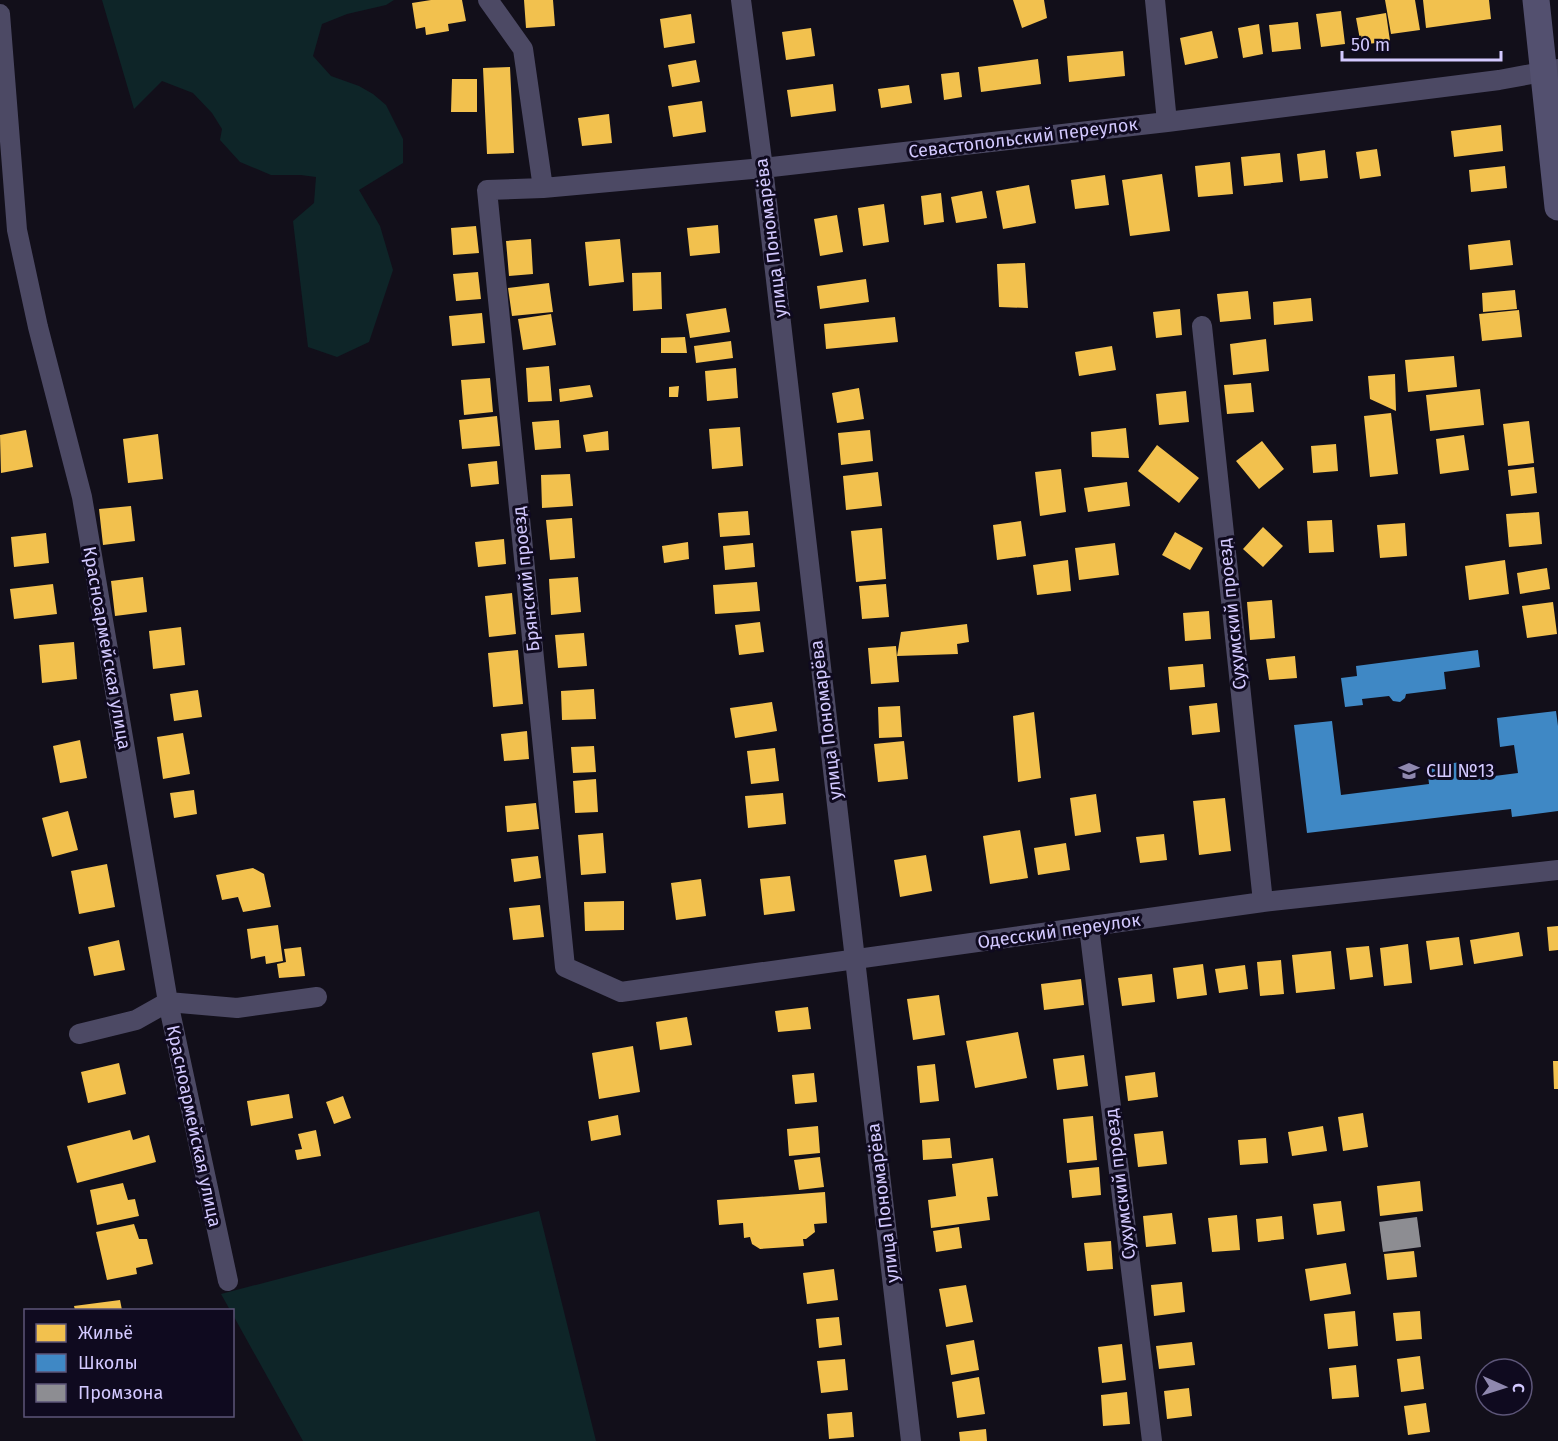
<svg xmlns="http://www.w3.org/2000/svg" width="1558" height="1441" font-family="'Fira Sans',sans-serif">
	<rect width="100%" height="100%" fill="#120f1a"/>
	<path fill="#0e2528" d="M102 0H394L386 5 347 14 322 24 313 56 331 76 359 86 373 94 386 105 403 139V163L359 190 380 226 393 270 369 342 337 357 308 347 293 221 314 203 316 177 301 175H271L240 162 220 140 222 129 212 113 193 93 162 81 134 109Z
		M539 1211 596 1441H303L233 1315 232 1310H230L221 1294Z"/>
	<path fill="#f2c14e" d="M431 0H462L466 21 448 24 449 31 426 35 425 27 416 29 412 3Z
		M524 0H553L555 26 526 28Z
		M1013 0H1044L1047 18 1022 28Z
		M1385 0H1415L1420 30 1391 34Z
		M1423 0H1489L1491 19 1426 28Z
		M1341 11 1345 44 1321 47 1316 14Z
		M1386 13 1390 41 1361 45 1356 18Z
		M691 14 695 43 664 48 660 19Z
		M1298 22 1301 49 1272 52 1269 25Z
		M1259 24 1263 54 1243 58 1238 28Z
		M811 28 815 56 786 60 782 32Z
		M1212 31 1218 58 1185 65 1180 38Z
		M1123 51 1125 76 1069 82 1067 56Z
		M1038 59 1041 84 981 92 978 67Z
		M696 60 700 82 672 87 668 65Z
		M510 67 514 153 487 154 483 68Z
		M959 72 962 97 944 100 941 74Z
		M452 79H477V112H451Z
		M833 84 836 111 791 117 787 90Z
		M909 85 912 103 881 108 878 89Z
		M702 101 706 132 673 137 668 106Z
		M609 114 612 143 582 146 578 118Z
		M1501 125 1503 151 1454 157 1451 131Z
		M1377 149 1381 176 1360 179 1356 152Z
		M1325 150 1328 178 1300 181 1297 154Z
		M1280 153 1283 182 1244 186 1241 157Z
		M1230 162 1233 194 1198 197 1195 166Z
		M1505 166 1507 188 1471 192 1469 170Z
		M1162 174 1170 231 1130 236 1122 180Z
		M1105 175 1109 205 1075 209 1071 180Z
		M1029 185 1036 223 1003 229 996 191Z
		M982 191 987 218 956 223 951 197Z
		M941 193 944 222 924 225 921 196Z
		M884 204 889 242 863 246 858 208Z
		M837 215 843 252 820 256 814 219Z
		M718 225 720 253 690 256 687 228Z
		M476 226 479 253 453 255 451 228Z
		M531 239 533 274 509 276 506 241Z
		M620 239 624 282 589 286 585 242Z
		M1510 240 1513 265 1470 270 1468 245Z
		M1025 263 1028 308 999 307 997 264Z
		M478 272 481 299 456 301 453 274Z
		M661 272 662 309 633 311 632 273Z
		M866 279 869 302 820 309 817 286Z
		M549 283 553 312 512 316 508 288Z
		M1515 290 1517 309 1483 312 1482 293Z
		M1248 291 1251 319 1220 322 1217 294Z
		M1311 298 1313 321 1274 325 1273 302Z
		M726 308 730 332 690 338 686 314Z
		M1180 309 1182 335 1156 338 1153 312Z
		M1519 310 1522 337 1482 341 1479 314Z
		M482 313 485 343 452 346 449 316Z
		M551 314 556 345 523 350 518 319Z
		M895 317 898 342 826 349 824 324Z
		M685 337 687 353H661V338Z
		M1266 339 1269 371 1233 375 1230 344Z
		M731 341 733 358 696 363 694 346Z
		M1112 346 1116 370 1079 376 1075 352Z
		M1454 356 1457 387 1408 392 1405 360Z
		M549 366 552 401 528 402 526 368Z
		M736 368 738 398 707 401 705 371Z
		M1395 374 1396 411 1370 399 1368 376Z
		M490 378 493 412 464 415 461 380Z
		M1251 383 1254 412 1227 414 1224 385Z
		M590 385 593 397 560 402 559 389Z
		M679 386 678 397H669V387Z
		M859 388 864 419 837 423 832 393Z
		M1480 389 1484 425 1430 431 1426 395Z
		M1186 391 1189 422 1159 425 1156 394Z
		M1391 413 1398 474 1370 477 1364 416Z
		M497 416 500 446 462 449 459 420Z
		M559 420 561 448 535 450 532 422Z
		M1529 421 1534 463 1508 466 1503 424Z
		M740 427 743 466 712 469 709 429Z
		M1126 428 1129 458 1092 457 1091 432Z
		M26 430 33 467 1 473 0 435Z
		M870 430 873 461 841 465 838 433Z
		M608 431 609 450 586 452 583 435Z
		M158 434 163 479 128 483 123 439Z
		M1464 435 1469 470 1440 474 1436 439Z
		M1262 441 1284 469 1259 489 1236 461Z
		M1336 444 1338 471 1313 473 1311 446Z
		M1157 445 1199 478 1179 503 1138 471Z
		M497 461 499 484 471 487 468 464Z
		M1534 467 1537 493 1511 496 1508 470Z
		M1061 469 1066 512 1040 516 1035 472Z
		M878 472 882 506 846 510 843 476Z
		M570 474 573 506 542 508 541 475Z
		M1127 482 1130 506 1088 512 1084 488Z
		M131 506 135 541 103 545 99 509Z
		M748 511 750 535 720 537 718 513Z
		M1539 512 1542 544 1509 547 1506 514Z
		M572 518 575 558 550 560 546 520Z
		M1332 520 1334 552 1309 553 1307 521Z
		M1021 521 1026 556 997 560 993 525Z
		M1405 523 1407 556 1380 558 1377 525Z
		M1263 527 1283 546 1263 567 1243 549Z
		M882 528 886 579 856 582 851 531Z
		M1175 532 1203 548 1190 570 1162 555Z
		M46 533 49 563 14 567 11 537Z
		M504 539 506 564 478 567 475 542Z
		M688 542 689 559 664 563 662 546Z
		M753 543 755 567 725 570 723 546Z
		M1115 543 1119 575 1079 580 1075 548Z
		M1068 560 1071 591 1037 595 1033 565Z
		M1505 560 1509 594 1469 600 1465 566Z
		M1547 568 1550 589 1520 594 1517 573Z
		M143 577 147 612 115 616 111 581Z
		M578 577 581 612 551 615 549 579Z
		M757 582 760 611 715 614 713 585Z
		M53 584 57 614 14 619 10 589Z
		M886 584 889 617 862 619 859 586Z
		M512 593 516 634 489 637 485 596Z
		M1272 600 1275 638 1250 640 1247 602Z
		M1553 602 1557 634 1527 638 1522 606Z
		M1209 611 1211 639 1185 641 1183 613Z
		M760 622 764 652 739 655 735 625Z
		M967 624 969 642 957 644 958 654 897 656 901 632Z
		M181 627 185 665 153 669 149 631Z
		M584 633 587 666 558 668 555 635Z
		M74 642 77 679 42 683 39 645Z
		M896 646 899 682 871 684 868 648Z
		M518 650 523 704 493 707 488 653Z
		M1295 656 1297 678 1269 680 1266 659Z
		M1203 664 1205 687 1170 690 1168 667Z
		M594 689 596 719 562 720 561 691Z
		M198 690 202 717 174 721 170 694Z
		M772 702 777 731 735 738 730 708Z
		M1217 703 1220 732 1192 735 1189 706Z
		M900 706 902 737 879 738 878 707Z
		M1034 712 1041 778 1018 782 1013 716Z
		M527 731 529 759 504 761 501 734Z
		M183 733 190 774 163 779 157 737Z
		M80 740 87 778 60 783 53 746Z
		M904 741 908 779 878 782 874 744Z
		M594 746 596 772 573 773 571 747Z
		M775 748 779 781 751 784 747 751Z
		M596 779 598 812 575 813 573 781Z
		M194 790 197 814 174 818 170 793Z
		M783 793 786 824 748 828 745 796Z
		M1096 794 1101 832 1075 836 1070 798Z
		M1225 798 1231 851 1199 855 1193 801Z
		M536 803 539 829 507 832 505 806Z
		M68 811 78 850 52 857 42 818Z
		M1020 830 1028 878 990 884 983 836Z
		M603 833 606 873 581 875 578 835Z
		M1164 834 1167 860 1140 863 1136 837Z
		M1066 843 1070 870 1038 875 1034 848Z
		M926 855 932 891 900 897 894 860Z
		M538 856 541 878 514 882 511 859Z
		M107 864 115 907 79 914 71 871Z
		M253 868 264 874 271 907 243 912 238 897 222 900 216 875Z
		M790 876 795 911 764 915 760 879Z
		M701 879 706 916 676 920 671 883Z
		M624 901V930L585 931 584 902Z
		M540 905 544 937 513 940 509 908Z
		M278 925 283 961 266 964 265 956 251 959 247 929Z
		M1558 926V950L1549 951 1547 927Z
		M1519 932 1523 956 1474 964 1470 940Z
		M1459 937 1463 965 1430 970 1426 941Z
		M119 940 125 970 94 976 88 947Z
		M1408 944 1412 983 1384 986 1380 948Z
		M1369 946 1373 977 1350 980 1346 948Z
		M301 947 305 976 279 978 277 964 286 962 284 949Z
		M1331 951 1335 989 1296 993 1292 955Z
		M1281 960 1284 994 1260 996 1257 962Z
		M1203 964 1207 995 1177 999 1173 968Z
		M1245 965 1248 989 1219 993 1215 969Z
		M1152 974 1155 1002 1122 1006 1118 978Z
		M1081 979 1084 1005 1044 1010 1041 984Z
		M939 995 945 1035 913 1040 907 999Z
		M808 1007 811 1029 778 1032 775 1011Z
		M687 1017 692 1045 660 1050 656 1022Z
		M1018 1032 1027 1078 975 1088 966 1041Z
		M633 1046 640 1092 599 1099 592 1053Z
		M1084 1055 1088 1086 1057 1090 1053 1059Z
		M1553 1061H1558V1089H1554Z
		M119 1063 126 1094 88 1103 81 1072Z
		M935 1064 939 1101 920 1103 917 1066Z
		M1155 1072 1158 1097 1128 1101 1125 1076Z
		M814 1073 817 1102 795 1104 792 1075Z
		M289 1094 293 1118 251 1126 247 1101Z
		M343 1096 351 1118 334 1124 326 1102Z
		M1363 1113 1368 1147 1343 1151 1338 1117Z
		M618 1115 621 1135 591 1141 588 1121Z
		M1093 1116 1097 1160 1067 1163 1063 1119Z
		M818 1126 820 1153 789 1156 787 1129Z
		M1323 1126 1327 1151 1292 1156 1288 1132Z
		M130 1130 133 1140 149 1135 156 1162 77 1183 67 1146Z
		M316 1130 321 1156 297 1160 295 1150 302 1149 298 1134Z
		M1163 1131 1167 1164 1138 1167 1134 1134Z
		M950 1138 952 1158 923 1160 922 1140Z
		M1266 1138 1268 1163 1240 1165 1238 1140Z
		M820 1157 824 1187 799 1190 794 1160Z
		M993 1158 998 1196 987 1197 990 1220 931 1228 928 1200 956 1196 952 1164Z
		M1099 1167 1101 1195 1072 1198 1069 1170Z
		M1420 1181 1423 1211 1380 1216 1377 1186Z
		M123 1183 128 1200 135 1199 139 1216 97 1225 90 1190Z
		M825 1192 827 1223 814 1224 815 1232 806 1239H803L804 1246 760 1249 752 1244 750 1237 744 1238 743 1223 719 1225 717 1200Z
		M1341 1201 1345 1231 1317 1235 1313 1204Z
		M1172 1213 1176 1244 1146 1247 1143 1216Z
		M1237 1215 1240 1250 1212 1252 1208 1218Z
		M1282 1216 1284 1239 1258 1242 1256 1219Z
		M134 1224 139 1239H147L153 1264 136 1268 137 1274 107 1280 96 1232Z
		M959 1227 962 1248 936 1252 933 1231Z
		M1111 1241 1113 1269 1087 1271 1084 1243Z
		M1414 1251 1417 1277 1387 1280 1384 1254Z
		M1346 1263 1351 1294 1310 1301 1305 1269Z
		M834 1269 838 1300 807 1304 803 1273Z
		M1182 1282 1185 1312 1154 1316 1151 1285Z
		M966 1285 973 1322 946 1327 939 1289Z
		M120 1300 122 1310H75L74 1306Z
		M1355 1311 1358 1346 1328 1349 1324 1314Z
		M1420 1311 1422 1339 1396 1341 1393 1313Z
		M839 1317 842 1345 819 1348 816 1319Z
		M974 1340 979 1370 951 1375 946 1345Z
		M1192 1342 1195 1365 1159 1369 1156 1346Z
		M1122 1344 1126 1380 1102 1383 1098 1347Z
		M1420 1356 1424 1389 1401 1392 1397 1359Z
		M845 1359 848 1390 821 1393 817 1361Z
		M1356 1365 1359 1397 1332 1399 1329 1368Z
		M979 1377 985 1414 957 1418 952 1382Z
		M1189 1388 1192 1416 1167 1419 1164 1391Z
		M1127 1392 1130 1424 1103 1426 1101 1395Z
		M1426 1403 1430 1432 1408 1435 1404 1406Z
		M852 1412 854 1437 829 1439 827 1414Z
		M986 1429 987 1441H960L959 1432Z"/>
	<path fill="#3f88c5" d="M1478 650 1480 667 1444 672 1446 689 1406 694 1405 698 1400 702 1393 701 1389 696 1362 699 1363 705 1345 707 1341 678 1357 676 1356 666Z
		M1556 711 1558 726V811L1512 817 1511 809 1307 833 1294 725 1332 721 1341 795 1429 784 1427 766 1462 762 1463 780 1518 773 1514 745 1500 747 1497 718Z"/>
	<path fill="#8d8d92" d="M1417 1217 1421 1247 1383 1252 1379 1222Z"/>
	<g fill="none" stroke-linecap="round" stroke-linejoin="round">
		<path stroke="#4c4964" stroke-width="20" d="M488 0 523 49 543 188
			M741 0 763 168 911 1441
			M1155 0 1167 122
			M0 14 17 230 38 327 82 497 168 1002 228 1281
			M1558 69 1499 80 1167 122 763 168 543 188 487 190 565 967 621 992 1263 902 1558 870
			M1202 326 1263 902
			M1089 927 1152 1441
			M79 1034 136 1020 168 1002 237 1008 317 997"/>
		<path stroke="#53506f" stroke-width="27" d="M1536 0 1558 207"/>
	</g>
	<defs>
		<g id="school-bare" transform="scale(1.62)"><path d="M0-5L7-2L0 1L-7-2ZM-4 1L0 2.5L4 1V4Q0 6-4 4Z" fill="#8f88af" stroke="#0f0a1f" stroke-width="2.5" paint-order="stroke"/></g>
	</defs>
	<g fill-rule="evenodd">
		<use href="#school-bare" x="1409" y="771"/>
	</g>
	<g text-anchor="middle" stroke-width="6" stroke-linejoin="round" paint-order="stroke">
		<g font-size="18" fill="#d3c9ff" stroke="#0f0a1f">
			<text transform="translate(1023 138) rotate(-7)" y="6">Севастопольский переулок</text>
			<text transform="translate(771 238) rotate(-97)" y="6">улица Пономарёва</text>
			<text transform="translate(526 579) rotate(-96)" y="6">Брянский проезд</text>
			<text transform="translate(1232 614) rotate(-96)" y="6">Сухумский проезд</text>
			<text transform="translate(107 648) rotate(80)" y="6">Красноармейская улица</text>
			<text transform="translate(826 720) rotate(-97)" y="6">улица Пономарёва</text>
			<text transform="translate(1059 931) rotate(-8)" y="6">Одесский переулок</text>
			<text transform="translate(194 1126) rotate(78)" y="6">Красноармейская улица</text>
			<text transform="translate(1120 1184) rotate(-97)" y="6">Сухумский проезд</text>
			<text transform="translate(883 1203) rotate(-97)" y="6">улица Пономарёва</text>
		</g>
		<g font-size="18" fill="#d3c9ff" stroke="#0f0a1f" text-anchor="start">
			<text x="1426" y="777">СШ №13</text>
		</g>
	</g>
	<rect x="24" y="1309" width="210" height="108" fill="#0f0a1f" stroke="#5d5679" stroke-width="1.5"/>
	<rect x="36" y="1324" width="30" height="18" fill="#f2c14e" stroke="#5d5679" stroke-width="1.5"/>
	<text x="78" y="1339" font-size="18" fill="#d3c9ff">Жильё</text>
	<rect x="36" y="1354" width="30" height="18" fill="#3f88c5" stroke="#5d5679" stroke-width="1.5"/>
	<text x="78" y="1369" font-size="18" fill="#d3c9ff">Школы</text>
	<rect x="36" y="1384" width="30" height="18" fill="#8d8d92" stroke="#5d5679" stroke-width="1.5"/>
	<text x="78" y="1399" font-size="18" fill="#d3c9ff">Промзона</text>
	<g transform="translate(1504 1387) rotate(93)"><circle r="28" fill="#0f0a1f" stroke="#5d5679" stroke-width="1.5"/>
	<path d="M0-4.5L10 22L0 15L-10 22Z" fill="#8f88af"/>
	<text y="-9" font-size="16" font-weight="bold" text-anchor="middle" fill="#d3c9ff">С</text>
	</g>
	<path d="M1342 51v9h159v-9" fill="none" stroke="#d3c9ff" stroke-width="3"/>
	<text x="1351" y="51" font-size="18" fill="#d3c9ff" stroke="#0f0a1f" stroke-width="4.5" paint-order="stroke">50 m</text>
</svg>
